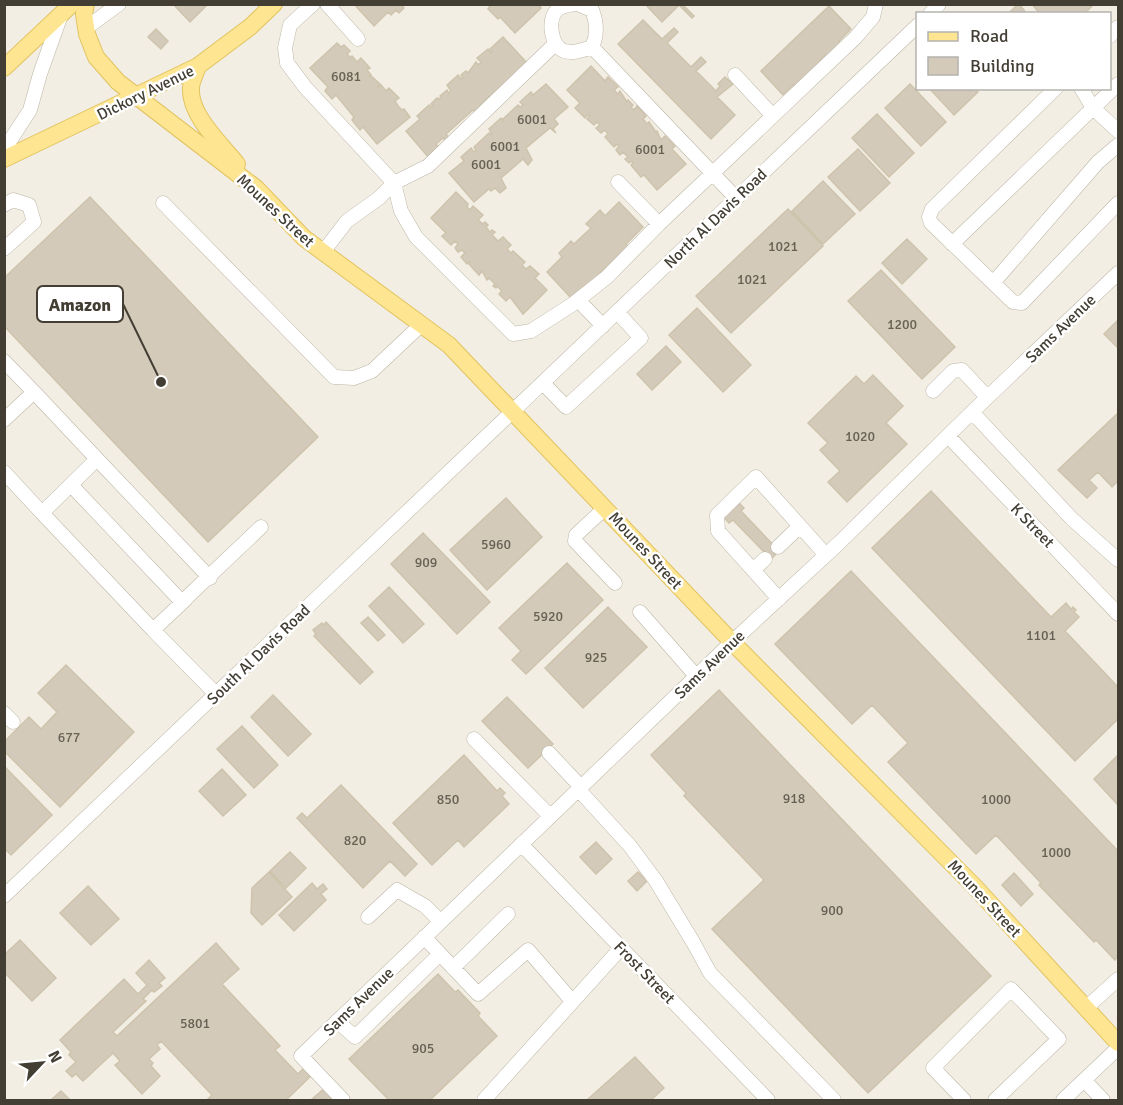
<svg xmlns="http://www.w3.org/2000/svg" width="1123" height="1105" font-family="Signika,sans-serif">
	<rect width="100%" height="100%" fill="#f2eee3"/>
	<path fill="#d3cab9" stroke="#cec3ac" stroke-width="1.5" d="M173 4H208L190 22Z
		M354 4H401L404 8 399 13 396 10 391 15 388 12 374 26Z
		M489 4H539L541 8 515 33 500 17 498 19 488 9 490 6Z
		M645 4H686L684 6 694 16 692 18 679 5 662 22Z
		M1019 4 1027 14H1008L1018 4Z
		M1032 4H1094L1084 14H1040Z
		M829 6 851 29 839 41 842 44 828 58 825 55 797 87 794 84 783 95 761 71Z
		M643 20 662 39 674 28 678 32 667 43 691 67 701 57 706 62 696 71 716 91 720 86 718 84 725 77 733 84 717 97 735 115 711 139 618 44Z
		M156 29 168 41 161 49 148 37Z
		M503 37 527 63 481 104 484 108 477 114 473 110 446 134 450 139 446 142 443 138 436 144 439 148 429 158 406 131 420 119 417 116 429 105 431 107 433 106 431 104 437 98 439 99 441 97 440 96 447 90 449 93 451 91 447 85 458 75 461 79 463 78 461 75 466 71 468 73 476 62 478 65 481 62 477 58 488 49 491 53 492 51 490 49Z
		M337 43 341 47 344 45 350 51 347 54 351 58 352 56 357 62 361 58 370 68 367 70 371 75 369 77 371 76 380 84 377 87 381 85 386 91 389 88 399 98 395 101 398 106 402 110 404 109 410 117 377 144 363 127 360 130 352 120 354 117 336 95 332 99 325 91 328 87 310 68Z
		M591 66 605 81 608 77 618 87 614 90 618 94 620 91 627 102 628 100 633 105 631 107 634 110 637 106 646 116 643 119 647 124 649 122 656 132 657 131 661 140 665 136 675 146 672 149 686 164 657 190 644 175 641 177 631 165 633 163 631 161 629 163 625 159 628 157 623 152 620 155 616 150 619 146 617 144 614 147 605 137 608 134 605 130 601 133 596 128 600 125 597 122 594 125 587 119 590 116 588 115 585 118 575 108 580 103 567 90Z
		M546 84 568 107 554 119 558 124 553 129 556 133 550 128 526 148 532 160 528 165 523 159 501 178 506 188 500 193 495 188 491 191 489 189 474 202 449 173 464 161 461 157 471 148 474 152 476 150 474 147 489 133 491 135 492 134 489 129 501 118 504 122 503 119 518 105 520 107 523 105 520 102 531 92 533 95Z
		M910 84 946 122 921 146 885 108Z
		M929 88H975L978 92 954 115Z
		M877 114 914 153 889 177 852 138Z
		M858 149 890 183 860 211 828 177Z
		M823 181 855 214 823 244 792 211Z
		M456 192 468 204 467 207 470 210 473 206 483 215 478 220 483 224 485 222 488 225 486 227 490 232 492 230 495 232 492 235 498 241 503 237 511 245 507 249 511 253 513 251 525 262 522 265 526 269 530 266 539 274 535 278 547 290 523 314 510 297 506 301 499 294 502 291 497 286 496 288 493 286 495 284 489 278 487 280 482 271 479 275 469 264 470 261 467 264 461 257 465 253 462 250 458 252 455 248 458 244 455 241 451 245 442 236 446 233 431 218Z
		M90 197 318 437 208 542 4 326V278Z
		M619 202 643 227 626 244 630 249 622 257 619 255 599 274 602 277 572 299 547 272 562 257 559 253 571 241 574 244 591 228 586 224 600 210 605 216Z
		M788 209 823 246 731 333 696 296Z
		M907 239 927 259 902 284 882 263Z
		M881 270 955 347 922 379 848 301Z
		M697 308 751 365 723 392 669 335Z
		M1118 320V348L1104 334Z
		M666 346 681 362 652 390 637 374Z
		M873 375 903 406 886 423 907 444 847 502 828 482 840 471 820 450 828 443 808 423 856 376 864 384Z
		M1118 413V481L1112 487 1098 472 1089 480 1097 488 1087 498 1058 470Z
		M931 491 1051 617 1066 603 1071 609 1073 607 1076 610 1074 612 1079 617 1065 631 1118 687V719L1075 761 872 548Z
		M506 498 542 537 487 590 450 550Z
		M736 500 744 508 741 511 779 551 771 559 733 520 729 523 721 514Z
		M423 533 490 602 457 634 391 564Z
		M567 563 603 600 526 674 512 660 521 651 499 628Z
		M851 571 1118 851V956L1115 960 1096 940 1094 942 1039 885 1041 883 996 835 976 854 888 762 908 743 872 705 852 724 775 644Z
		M389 587 424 624 403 643 369 606Z
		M608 607 647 647 583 708 545 668Z
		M368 617 385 635 378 641 361 623Z
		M326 622 373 672 360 684 314 636 316 634 313 630 322 623 324 625Z
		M66 665 134 732 60 807 4 751V742L29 717 41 729 57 712 38 693Z
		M719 690 991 976 868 1093 712 929 764 880 684 796 686 793 651 755Z
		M273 695 311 734 288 756 251 717Z
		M507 697 553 744 528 768 482 721Z
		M242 726 278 765 254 788 217 749Z
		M464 755 497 791 500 788 505 793 502 796 509 804 464 847 458 840 432 865 393 823Z
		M1118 755V805L1094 779Z
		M4 766 52 815 11 855 4 848Z
		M222 769 246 795 223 816 199 791Z
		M341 785 417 864 405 876 390 861 363 888 297 818 302 813 307 818Z
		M596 842 612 859 596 874 580 857Z
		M290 852 306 868 286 888 270 871Z
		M269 872 292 897 262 925 251 913 252 888Z
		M638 872 647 881 637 891 628 881Z
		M1014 873 1033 894 1021 906 1002 885Z
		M312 883 317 889 323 884 327 889 321 894 326 900 294 931 279 915Z
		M88 886 119 919 91 945 60 913Z
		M20 940 56 978 32 1001 4 972V955Z
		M216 943 239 969 222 984 280 1046 275 1050 298 1074 308 1064 315 1072 286 1100H207L212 1095 161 1041 157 1045 160 1049 149 1059 153 1063 151 1066 160 1076 142 1094 115 1065 120 1061 113 1053 83 1081 76 1074 72 1077 66 1071 76 1062 69 1055 71 1052 60 1040 124 979 138 994 147 985 136 973 149 960 165 978 159 983 162 986 154 992 152 990 143 999 146 1001 113 1032 117 1036Z
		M438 974 455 992 458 990 480 1013 478 1016 497 1036 430 1100H389L349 1059Z
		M635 1057 664 1088 651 1100H587Z
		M326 1087 339 1100H311Z
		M61 1091 70 1100H51Z"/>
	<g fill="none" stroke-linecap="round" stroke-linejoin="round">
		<g stroke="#bdb6a6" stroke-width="15">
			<path id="minor" d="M313 4 290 25 285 48 287 63 305 87 394 183 379 198 347 221 323 252
				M327 4 358 39
				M575 4C569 5 562 5 557 10 547 20 551 46 564 51 573 54 583 50 592 47 598 34 597 23 592 10L578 4
				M930 14 939 4
				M86 28 119 4
				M1110 36 1118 27
				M555 44 428 166 394 183 401 211 416 237 513 334 531 331 573 304 607 277 659 224 856 37 873 17 876 4
				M592 47 736 198
				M735 75 773 116
				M1056 88 932 209 929 217 931 223 1013 302 1022 303 1118 203
				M1081 88 1093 108 1118 131
				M4 150 30 110 40 74 61 15
				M618 182 659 224
				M163 203 334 377 354 378 372 371 422 324
				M4 205 13 200 29 205 34 222 4 249
				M952 244 1118 84
				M993 283 1098 162 1118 145
				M578 300 603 326
				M4 361 34 392
				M543 383 566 407 641 338 617 312
				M933 391 953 371 962 370 987 397
				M972 412 1072 519 1118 560
				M4 420 34 392 97 459 42 513 153 630 186 599
				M948 436 1118 614
				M97 459 210 578
				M4 472 42 513
				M71 485 182 602 261 527
				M605 508 576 535 575 541 615 583
				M778 547 800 526
				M753 570 765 559
				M779 599 718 531 717 515 756 477 826 555
				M640 612 697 677
				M153 630 216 694
				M4 713 13 722
				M474 739 550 816
				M549 753 581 787
				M578 789 630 846 656 881 693 942 710 973 834 1100
				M521 844 768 1100
				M4 896 918 25
				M368 917 397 890 425 906 440 921
				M424 937 478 994 528 950 572 1001
				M453 968 508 914
				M1086 1008 1118 979
				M337 1021 355 1037 440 954
				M1084 1080 1103 1100
				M343 1100 301 1056 732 642 839 543 971 413 1118 273
				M484 1100 621 948
				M964 1100 933 1068 1011 989 1059 1039 995 1100
				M1063 1100 1118 1048"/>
		</g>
		<g stroke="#e2c361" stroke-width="18">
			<path id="major" d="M86 4 84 14 87 34 96 57 118 82 256 188 304 238 449 345 732 642 975 887 1118 1043
				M198 66C196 73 191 81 191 88 189 115 221 144 237 164
				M4 68 72 4
				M4 159 198 66 250 27 274 4"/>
		</g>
		<use href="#minor" stroke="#fff" stroke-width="14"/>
		<use href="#major" stroke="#fde591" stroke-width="16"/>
	</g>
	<g text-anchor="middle" stroke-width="5" stroke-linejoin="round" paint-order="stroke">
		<g font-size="14" fill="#676155">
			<text x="346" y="81">6081</text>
			<text x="532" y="124">6001</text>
			<text x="505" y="151">6001</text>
			<text x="650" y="154">6001</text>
			<text x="486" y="169">6001</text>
			<text x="783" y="251">1021</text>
			<text x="752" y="284">1021</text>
			<text x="902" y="329">1200</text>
			<text x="860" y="441">1020</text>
			<text x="496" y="549">5960</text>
			<text x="426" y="567">909</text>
			<text x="548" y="621">5920</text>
			<text x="1041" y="640">1101</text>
			<text x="596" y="662">925</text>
			<text x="69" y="742">677</text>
			<text x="794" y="803">918</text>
			<text x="448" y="804">850</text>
			<text x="996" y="804">1000</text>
			<text x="355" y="845">820</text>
			<text x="1056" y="857">1000</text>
			<text x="832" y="915">900</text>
			<text x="195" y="1028">5801</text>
			<text x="423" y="1053">905</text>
		</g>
		<g font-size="16" fill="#433e34" stroke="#fff">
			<text transform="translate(145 92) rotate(-26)" y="6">Dickory Avenue</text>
			<text transform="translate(276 210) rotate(43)" y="6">Mounes Street</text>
			<text transform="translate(715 218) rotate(-44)" y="6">North Al Davis Road</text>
			<text transform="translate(1060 328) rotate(-44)" y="6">Sams Avenue</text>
			<text transform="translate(1033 525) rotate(46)" y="6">K Street</text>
			<text transform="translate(646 550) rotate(47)" y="6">Mounes Street</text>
			<text transform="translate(258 654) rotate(-44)" y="6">South Al Davis Road</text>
			<text transform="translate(709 664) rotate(-44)" y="6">Sams Avenue</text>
			<text transform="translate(985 898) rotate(47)" y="6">Mounes Street</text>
			<text transform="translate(645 972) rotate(46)" y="6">Frost Street</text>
			<text transform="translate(358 1001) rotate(-44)" y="6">Sams Avenue</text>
		</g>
	</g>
	<path fill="none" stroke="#433e34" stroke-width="2" d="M161 382L123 304"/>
	<circle fill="#433e34" stroke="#fff" stroke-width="2" cx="161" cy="382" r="6"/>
	<rect fill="#fff" stroke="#433e34" stroke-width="2" x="37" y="286" width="86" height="36" rx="6"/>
	<g font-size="18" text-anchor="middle" font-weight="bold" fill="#433e34">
		<text x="80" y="311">Amazon</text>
	</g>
	<rect width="1123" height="1105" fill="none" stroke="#433e34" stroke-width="12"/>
	<rect x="916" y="12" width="195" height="78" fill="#ffffff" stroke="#b4b2ae" stroke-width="1.5"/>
	<rect x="928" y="32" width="30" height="9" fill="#fde591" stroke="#b4b2ae" stroke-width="1.5"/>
	<text x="970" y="42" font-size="18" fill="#433e34">Road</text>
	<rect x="928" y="57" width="30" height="18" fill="#d3cab9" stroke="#b4b2ae" stroke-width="1.5"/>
	<text x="970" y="72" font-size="18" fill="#433e34">Building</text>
	<g transform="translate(42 1063) rotate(64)" stroke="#ffffff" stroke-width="4.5" paint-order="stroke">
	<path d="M0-4.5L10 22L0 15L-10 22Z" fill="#433e34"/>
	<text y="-9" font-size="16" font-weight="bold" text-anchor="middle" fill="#433e34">N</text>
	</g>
</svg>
